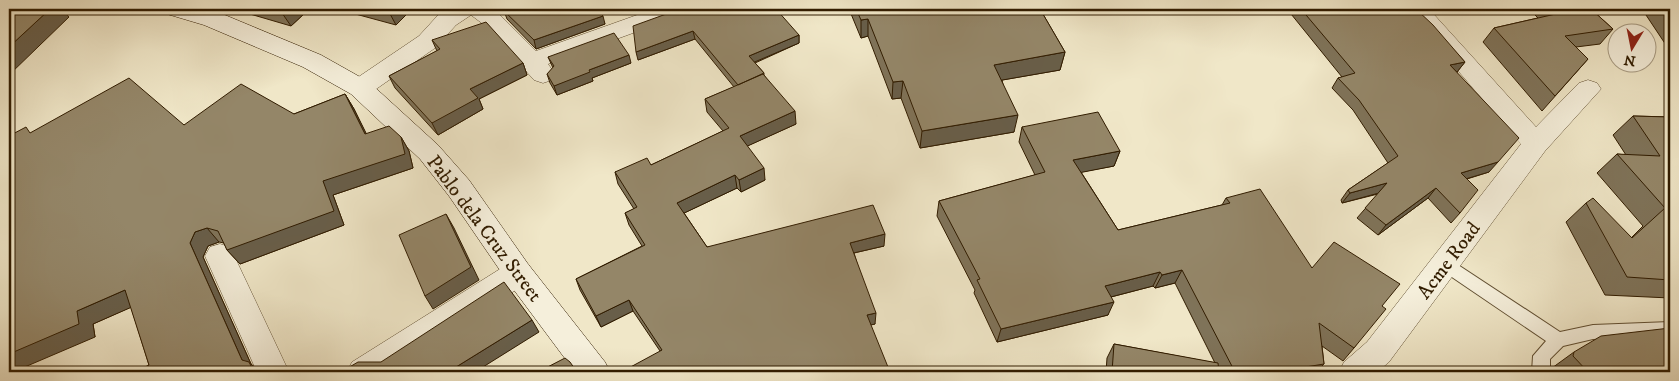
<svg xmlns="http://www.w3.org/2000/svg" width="1679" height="381" font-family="'IM FELL DW Pica',serif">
	<rect width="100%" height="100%" fill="#f0e7c8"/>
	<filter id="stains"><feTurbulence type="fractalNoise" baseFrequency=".004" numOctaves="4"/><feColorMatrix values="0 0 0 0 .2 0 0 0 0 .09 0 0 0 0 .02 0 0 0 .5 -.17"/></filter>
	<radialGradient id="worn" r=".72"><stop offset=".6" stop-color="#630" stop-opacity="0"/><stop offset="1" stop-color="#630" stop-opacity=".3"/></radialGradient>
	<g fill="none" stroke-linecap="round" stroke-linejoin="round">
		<g stroke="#614f32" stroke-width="2">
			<path id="lane" d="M1446 257 1560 332 1593 325 1670 322V336L1593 339 1563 346 1550 359V372H1532L1533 356 1546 341 1440 269 1438 264 1440 259Z"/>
		</g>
		<g stroke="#614f32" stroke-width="1">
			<path id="street" d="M447 9H494L536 51 654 9H689L685 14 548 64 555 74 552 80 543 83 534 80 487 27 471 15 456 25 435 48 369 94 360 97 351 94 347 88 351 82 419 36 440 13Z
				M1405 9H1429L1536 127 1579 83 1588 80 1597 83 1601 89 1545 151 1389 362 1377 372H1339L1344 362 1367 342 1521 144Z
				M220 244 230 247 289 372H257L205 256 210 247Z
				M518 261 528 264 533 273 528 282 390 372H347L352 362 508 264Z"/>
		</g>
		<g stroke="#311c00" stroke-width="1">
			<path id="secondary" d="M164 9H203L220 13 321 55 369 82 438 145 469 180 528 264 605 362 610 372H575L508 282 449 196 420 159 351 94 303 67 204 25 167 14Z"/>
		</g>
		<use href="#lane" fill="#f5efdb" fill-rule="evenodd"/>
		<use href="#street" fill="#f5efdb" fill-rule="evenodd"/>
		<use href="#secondary" fill="#f5efdb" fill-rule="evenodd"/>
	</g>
	<path fill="#7f7359" stroke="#311c00" d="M247 9H304L306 12 291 26 250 14Z
		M337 9H412L396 25Z
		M509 9H598L605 24 536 49 507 19 504 11 511 12Z
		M680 9 799 35V43L755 63 764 73V75L796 124 747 146 765 180 741 192 737 188 684 213 707 247 884 246 854 253 875 324 660 351 633 311 601 327 580 290 576 279 642 246 629 225 625 213 634 209 618 184 615 172 651 165 723 131 707 112 705 99 734 87 695 39 638 60Z
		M849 9H1040L1065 52 1060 70 1002 80 1014 132 920 148 901 98 892 99 868 36 861 38Z
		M1287 9H1416L1465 62 1457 72 1489 172 1467 179 1460 213 1451 223 1428 198 1378 235 1357 218 1378 194 1342 203 1341 200 1348 190 1388 163 1353 110 1332 88 1338 78 1342 77Z
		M1529 9H1591L1613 29 1600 44 1576 47 1588 59 1542 111 1483 42 1494 28 1538 18Z
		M1642 9H1670V51Z
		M432 40 523 63 527 75 479 99 483 109 438 135 395 88 389 76 437 51Z
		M548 57 631 63 592 78 593 81 557 95 550 83 547 74 553 68Z
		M345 94 354 109 366 134 401 137 409 151 413 168 333 195 344 225 240 264 227 250 224 243 219 242 208 246 203 257 251 364 260 372H136L149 365 131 307 93 324 95 337 31 133 184 125 294 114Z
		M1633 116 1670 117V298L1605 295 1566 222 1586 203 1631 238 1643 226 1597 173 1617 154 1626 155 1613 135Z
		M1022 127 1120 151 1114 166 1081 172 1118 230 1222 205 1226 198 1312 268 1382 306 1354 348 1343 361 1322 346 1324 364 1316 372H1106L1107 358 1114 344 1215 363 1175 283 1155 288 1153 286 1111 297 1108 315 997 342 974 293 975 290 937 216 939 201 1035 175 1019 142Z
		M1574 352 1670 372H1552V368Z"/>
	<path fill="#685e49" stroke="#311c00" d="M50 9H62L69 17 9 75V47Z
		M287 9H304L306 12 291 26 282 13Z
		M392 9H412L396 25 389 12Z
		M632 9H649L633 14Z
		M603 16 605 24 536 49 534 40Z
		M868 19V36L861 38V20Z
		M693 31 695 39 638 60 636 52Z
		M799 35V43L750 64 749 56Z
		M1065 52 1060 70 991 82 994 65Z
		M629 55 631 63 592 78 593 81 557 95 554 86 589 70Z
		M1465 62 1457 72 1450 65Z
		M523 63 527 75 479 99 483 109 438 135 432 123 470 89Z
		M903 81 901 98 892 99 893 82Z
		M345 94 354 109 374 149 365 134Z
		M795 111 796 124 741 149 740 136Z
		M1018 115 1014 132 920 148 922 131Z
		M401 137 409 151 413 168 333 195 344 225 240 264 227 250 323 181Z
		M1120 151 1114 166 1068 175 1073 160Z
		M1498 162 1489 172 1452 183 1461 173Z
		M764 168 765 180 741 192 739 180Z
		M735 175 737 188 680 215 677 203Z
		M1387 183 1379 193 1342 203 1350 193Z
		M1436 188 1428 198 1378 235 1386 225Z
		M446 214 454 228 479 280 433 309 425 296Z
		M207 228 219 242 208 246 203 257 251 364 260 372H254L242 360 190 243 195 232Z
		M885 234 884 246 849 254 850 243Z
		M1182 270 1175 283 1155 288 1162 275Z
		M1160 272 1153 286 1099 300 1105 286Z
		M125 290 141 303 93 324 95 337 13 372H9V354L77 311Z
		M629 300 633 311 601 327 596 316Z
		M1114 302 1108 315 997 342 1001 329Z
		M876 313 875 324 867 326V315Z
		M532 320 539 332 475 372H448Z"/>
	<path fill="#948668" stroke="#311c00" d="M9 9H50L9 47Z
		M269 9H287L282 13Z
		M378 9H392L389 12Z
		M511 9H598L603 16 534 40 504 11 513 12Z
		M680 9H776L799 35 749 56 764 73 738 85 693 31 636 52 633 26Z
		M856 9H1040L1065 52 994 65 1018 115 922 131 903 81 893 82 868 19 861 20Z
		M1301 9H1416L1433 25 1465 62 1450 65 1519 138 1498 162 1461 173 1478 190 1460 213 1436 188 1386 225 1365 208 1387 183 1350 193 1348 190 1398 156 1359 100 1338 78 1355 73Z
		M1556 9H1591L1613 29 1565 36 1588 59 1555 96 1494 28 1560 13Z
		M486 22 523 63 470 89 478 98 432 123 389 76 440 49 432 40Z
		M614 33 629 55 589 70 590 72 554 86 547 74 554 66 548 57Z
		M763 74 795 111 740 136 764 168 739 180 735 175 677 203 707 247 873 205 885 234 850 243 876 313 867 315 890 372H626L625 370 662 350 629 300 596 316 576 279 645 245 625 213 637 207 615 172 647 158 651 165 729 128 705 99Z
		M129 78 184 125 241 84 294 114 345 94 365 134 389 126 401 137 405 154 323 181 334 211 227 250 218 231 207 228 195 232 190 243 242 360 249 362 254 372H136L149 365 125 290 77 311 79 324 9 354V136L26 127 30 133Z
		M1098 112 1120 151 1073 160 1118 230 1230 203 1226 198 1260 189 1312 268 1334 242 1400 284 1382 306 1386 309 1354 348 1319 323 1324 364 1275 372H1235L1182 270 1162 275 1160 272 1105 286 1114 302 1001 329 977 280 980 279 939 201 1045 172 1022 127Z
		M1633 116 1670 117V280L1627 277 1586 203 1593 198 1632 238 1665 208 1617 154 1660 156Z
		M446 214 471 267 425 296 399 235Z
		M504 282 532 320 448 372H341L358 362H381Z
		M1670 328V372H1588L1573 356 1574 352 1601 336Z
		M1114 344 1218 363 1219 372H1112Z
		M565 358 570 362 577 372H538Z"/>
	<g text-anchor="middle" stroke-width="4" stroke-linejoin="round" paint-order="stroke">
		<g font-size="20" fill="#311c00" stroke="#f5efdb">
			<text transform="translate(485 228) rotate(53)" y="7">Pablo dela Cruz Street</text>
			<text transform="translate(1448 260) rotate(-53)" y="7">Acme Road</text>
		</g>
	</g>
	<rect width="1679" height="381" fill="none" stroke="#f0e7c8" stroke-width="30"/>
	<rect x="10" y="10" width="1659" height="361" fill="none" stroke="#311c00" stroke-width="2.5"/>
	<rect x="15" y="15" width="1649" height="351" fill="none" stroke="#311c00"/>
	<g transform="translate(1632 48) rotate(190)"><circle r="24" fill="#f5efdb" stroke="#a79b83"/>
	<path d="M0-4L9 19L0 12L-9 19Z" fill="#8f2418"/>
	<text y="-8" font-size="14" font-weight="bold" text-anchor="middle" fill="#311c00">N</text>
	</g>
	<rect width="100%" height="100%" filter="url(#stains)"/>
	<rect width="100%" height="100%" fill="url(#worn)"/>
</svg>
